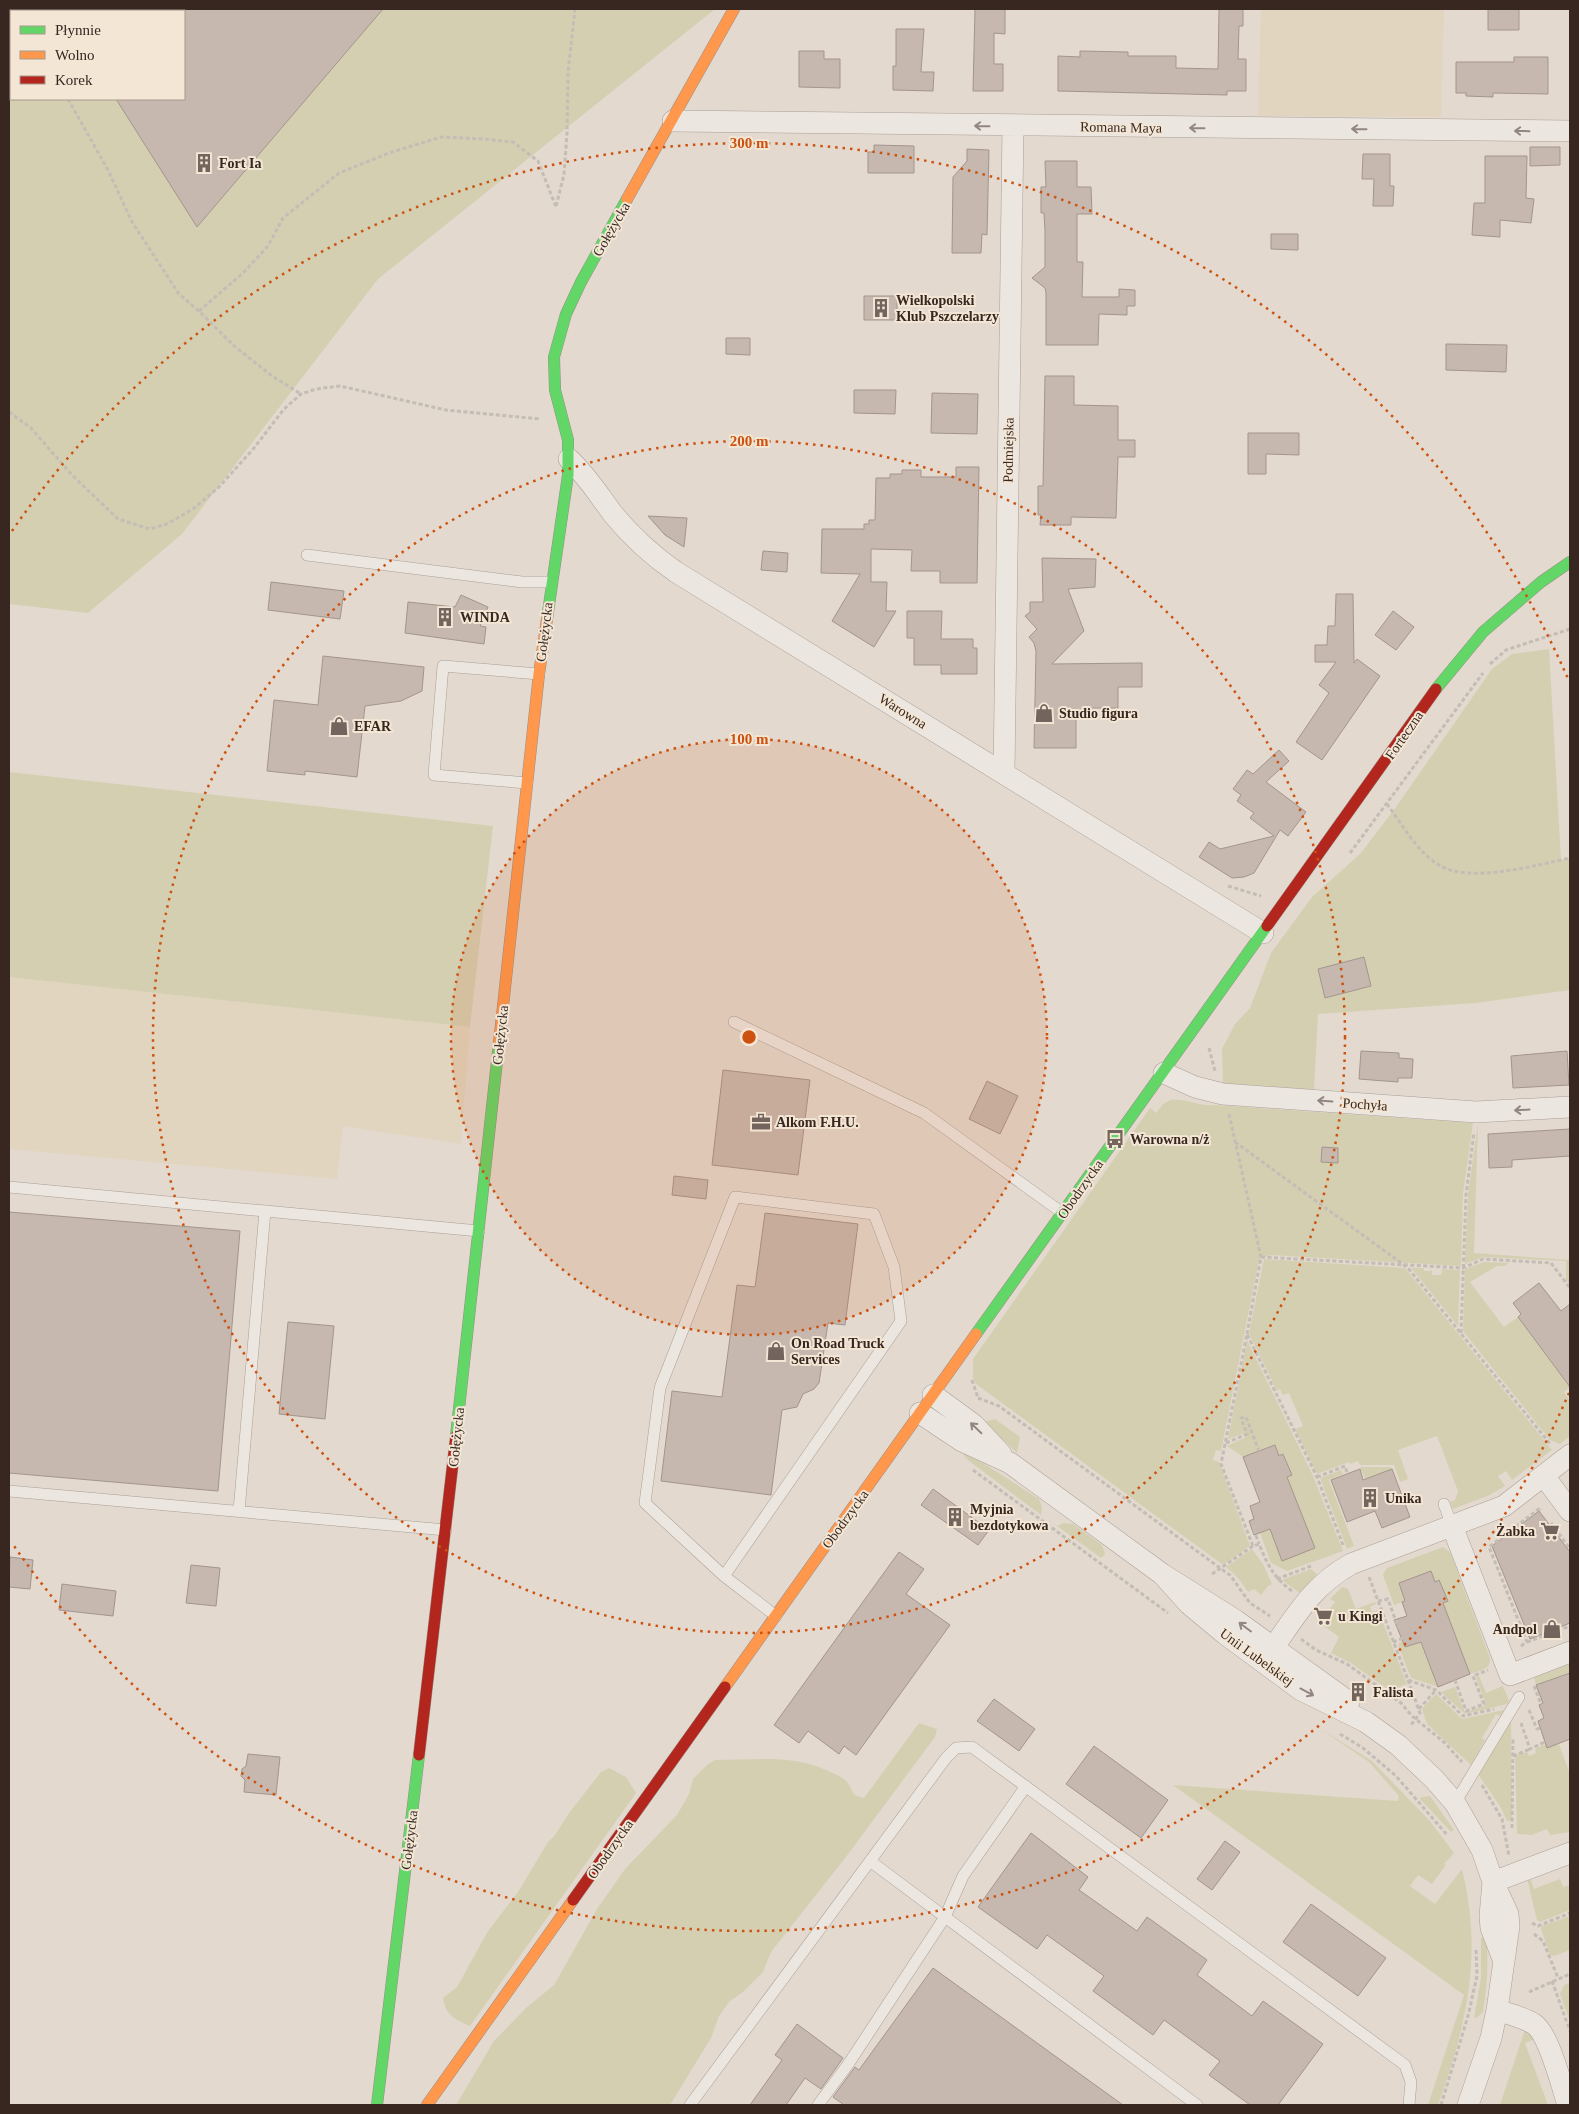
<svg xmlns="http://www.w3.org/2000/svg" width="1579" height="2114" font-family="Georgia,serif">
	<rect width="100%" height="100%" fill="#e3d9ce"/>
	<path fill="#e1d5c0" d="M1261 9H1444L1441 117 1258 116Z
		M9 977 470 1027 461 1144 343 1126 337 1179 9 1149Z"/>
	<path fill="#d5cfb2" fill-rule="evenodd" d="M9 9H715L378 279 182 534 88 613 9 604ZM11 11H184V99H11Z
		M1549 649 1561 860 1570 858V990L1476 1003 1318 1014 1314 1090 1223 1083 1222 1049 1235 1024 1250 1008 1271 953 1312 897 1361 853 1396 807 1492 669 1512 654Z
		M9 772 493 826 470 1027 9 977Z
		M1171 1100C1187 1098 1199 1107 1216 1105L1473 1123 1463 1194 1461 1266 1270 1255 1259 1260 1221 1451 1216 1450 1213 1460 1219 1462 1250 1546 1223 1565 976 1384 973 1378V1359L1150 1108 1156 1113 1163 1104Z
		M1478 1123 1474 1253 1570 1260V1285L1566 1280V1261L1483 1257 1465 1264 1468 1194Z
		M1264 1259 1405 1268 1552 1450 1512 1480 1506 1471 1498 1476 1505 1486 1490 1495 1453 1509 1450 1502 1455 1500 1458 1491 1437 1436 1398 1450 1408 1479 1400 1482 1394 1465H1360L1358 1461 1350 1464 1349 1462 1317 1474 1295 1429 1303 1426 1289 1393 1283 1395 1280 1389 1277 1391 1249 1333Z
		M1484 1262 1509 1263 1505 1266H1497L1470 1282 1504 1327 1518 1317 1570 1387 1564 1392 1570 1401V1428L1569 1429 1570 1436 1560 1444 1550 1440 1463 1331 1465 1269Z
		M1411 1268H1424V1271H1431L1432 1269V1275H1441L1442 1269 1460 1270 1458 1326Z
		M1247 1340 1313 1476 1343 1551 1287 1571 1271 1563 1260 1533 1270 1529 1314 1548 1287 1477 1292 1475 1284 1454 1279 1456 1275 1445 1243 1457 1227 1446 1246 1437 1245 1433 1228 1439Z
		M995 1419 1020 1437 1017 1453 984 1422Z
		M963 1450 1039 1499 1042 1507 1041 1515 969 1461 963 1454Z
		M1360 1467H1391L1392 1469 1374 1476 1379 1491 1365 1479Z
		M1341 1470 1343 1474 1329 1480 1354 1546 1347 1549 1320 1478Z
		M1064 1523 1073 1524 1102 1545 1105 1554 1101 1558 1057 1526Z
		M1443 1547 1450 1552 1490 1658C1491 1670 1479 1671 1470 1674L1443 1603 1447 1601 1440 1581 1435 1582 1431 1571 1399 1583 1405 1601 1394 1605 1383 1575 1387 1568Z
		M1252 1549 1263 1564 1272 1584 1268 1586 1261 1595 1254 1589 1248 1592 1238 1578 1226 1567Z
		M1311 1569 1317 1574 1301 1594 1282 1580Z
		M1342 1587 1348 1589 1356 1609 1375 1602 1376 1604 1370 1607 1372 1612 1378 1610 1407 1684 1390 1691 1351 1663 1331 1653 1339 1637 1324 1626 1333 1614 1329 1610 1335 1602 1330 1599Z
		M1407 1639 1421 1642 1438 1687 1411 1678 1398 1645 1399 1643Z
		M1567 1662 1570 1664V1677L1568 1673 1536 1685 1533 1675Z
		M1479 1676 1486 1693 1503 1686 1509 1701 1507 1704 1465 1714 1441 1692 1455 1687 1465 1713 1486 1705 1476 1677Z
		M1436 1694 1462 1719 1504 1710 1500 1716 1496 1714 1482 1738 1485 1740 1471 1765 1427 1724 1422 1709Z
		M1511 1720 1512 1820 1507 1821 1501 1808 1478 1774Z
		M919 1723 937 1729 935 1737 846 1857 771 1952 763 1972 743 1992 729 2002 719 2016 711 2038 670 2105H456L494 2041 526 2008 554 1985 597 1909 625 1869 677 1815 689 1794 693 1779 707 1765 715 1760C749 1760 786 1755 819 1767 826 1770 840 1775 846 1781 854 1789 849 1795 864 1798Z
		M1319 1728 1372 1761 1429 1820 1454 1853 1444 1864 1446 1865 1432 1884 1418 1875 1410 1886 1435 1904 1462 1869C1483 1954 1467 2024 1438 2105H1428L1464 1995 1173 1785 1398 1801 1399 1796 1369 1762Z
		M1546 1744 1548 1747 1559 1744 1570 1774V1832L1550 1835 1547 1829 1532 1835 1517 1834 1515 1756 1527 1752 1529 1756 1536 1753 1535 1749Z
		M609 1768 626 1777 636 1793 470 2026C454 2019 446 2016 443 1998L457 1987 488 1931 518 1892 548 1842 555 1835 569 1813 601 1772Z
		M1430 1796 1454 1830 1451 1832 1420 1799 1422 1797Z
		M1530 1877 1534 1889 1560 1879 1563 1887 1570 1885V1910L1540 1922 1537 1920 1527 1878Z
		M1570 1916V1950L1554 1956 1550 1955 1541 1929 1542 1926Z
		M1486 1935C1489 1962 1487 1986 1483 2012L1476 2018H1474L1481 1978V1938Z
		M1570 1983V2021L1560 1994 1564 1985Z
		M1525 2029 1536 2039 1525 2043 1548 2105H1500Z"/>
	<path fill="#c7b8af" stroke="#a3958d" d="M184 9H383L197 227 116 99H184Z
		M975 9H1005V34L994 33V64H1003V91H973Z
		M1219 9H1243V26H1239L1238 59H1246V91H1227V95L1058 91V56L1080 57V51L1128 52V56H1176V68L1218 69Z
		M1488 9H1519V30H1488Z
		M896 29H924L921 72H934L933 91 893 90V66H896Z
		M799 51H824V59H840V88L799 87Z
		M1514 57H1548V94L1493 93V97L1466 96V93H1456V62H1514Z
		M874 145 914 146V173H868V152H874Z
		M1530 147H1560V165L1530 166Z
		M967 149 989 150 987 235 982 234 981 253H952L953 177 967 161Z
		M1363 154H1390V186H1394L1393 206H1373L1374 179H1362Z
		M1485 156H1527L1526 198 1534 199 1531 223 1500 220V237L1472 235 1474 203H1485Z
		M1045 161H1077V187H1091L1092 214H1077V262H1083L1082 297H1119V289L1135 290V306H1127V315L1099 314 1098 345H1046V293L1045 288 1032 278 1045 267V231L1044 213H1041V187H1046Z
		M1271 234H1298V250L1271 249Z
		M864 296H897V320H864Z
		M726 338H750V355L726 354Z
		M1446 344 1507 345 1506 372 1446 370Z
		M1045 376H1074V405L1118 406V440H1135V457H1118L1116 518 1071 517V525H1040L1041 515H1038V486H1043Z
		M854 390H896L895 414 854 413Z
		M932 393 978 394 977 434 931 433Z
		M1248 433H1299V455L1266 454V474H1248Z
		M956 467H979L977 583H940V571H911L912 550 871 549V582H887L886 611H896L874 647 832 621 860 574 821 573 822 529H864V524H869V520H875L876 478H890V474H902V470H921V477H956Z
		M648 516 687 518 684 547 665 535Z
		M763 551 788 553 787 572 761 570Z
		M1042 558 1096 559 1095 587 1068 589 1084 631 1052 664 1142 663V687H1118V708H1093L1076 713V748H1034L1036 651 1034 643 1029 637 1037 629 1025 616 1030 612V602H1043Z
		M271 582 344 591 340 619 268 610Z
		M1336 594H1353L1354 663 1357 659 1380 676 1322 760 1296 742 1329 693 1319 685 1336 662H1315V645H1327L1328 626H1335Z
		M461 595 488 607 480 626 486 627 484 644 405 633 408 602 455 607Z
		M907 611H942L941 639H973V648H977V674H941V665H914V638H907Z
		M1393 611 1414 627 1396 650 1375 635Z
		M323 656 424 667 422 691 401 701 365 706 357 777 305 771V775L267 771 274 700 318 705Z
		M1279 750 1289 761 1266 782 1306 812 1288 836 1280 830 1254 873 1244 877 1232 878 1199 857 1209 842 1220 849 1274 836 1250 818 1254 813 1237 801 1241 795 1233 789 1247 770 1253 774Z
		M1364 957 1371 986 1325 998 1318 969Z
		M1361 1051 1399 1053V1058L1413 1059 1412 1078H1398V1082L1359 1079Z
		M1567 1051 1569 1085 1513 1088 1511 1056Z
		M723 1070 810 1080 798 1175 712 1165Z
		M987 1081 1018 1096 1000 1134 969 1119Z
		M1570 1129V1156L1512 1160V1167L1489 1168 1488 1134Z
		M1322 1147 1338 1148V1163L1321 1162Z
		M674 1176 708 1180 706 1199 672 1195Z
		M9 1212 240 1231 218 1491 9 1473Z
		M765 1213 858 1224 845 1325 828 1323 819 1383 814 1389 803 1394 797 1407 782 1410 771 1495 661 1481 672 1391 722 1397 737 1285 755 1287Z
		M1539 1283 1561 1311 1570 1304V1387L1518 1317 1521 1314 1513 1303Z
		M288 1322 334 1326 325 1419 279 1414Z
		M1275 1445 1279 1456 1283 1454 1292 1475 1287 1477 1315 1548 1282 1561 1270 1529 1254 1535 1249 1521 1254 1519 1250 1506 1260 1502 1243 1457Z
		M1360 1469 1363 1480 1392 1469 1410 1517 1382 1528 1375 1511 1347 1522 1331 1480Z
		M933 1489 989 1530 978 1545 921 1505Z
		M1539 1511 1570 1552V1623L1530 1639 1492 1546Z
		M899 1552 924 1569 906 1594 950 1625 856 1755 844 1746 839 1754 808 1731 799 1743 774 1725Z
		M10 1557 33 1560 30 1589 9 1587Z
		M191 1565 220 1568 216 1606 186 1603Z
		M1431 1571 1435 1582 1439 1580 1448 1601 1443 1603 1470 1674 1438 1687 1421 1642 1405 1647 1394 1620 1407 1616 1402 1602 1405 1601 1399 1583Z
		M62 1584 116 1591 113 1616 59 1610Z
		M1570 1673V1739L1547 1748 1538 1721 1544 1718 1539 1705 1543 1703 1536 1685Z
		M994 1699 1035 1729 1019 1751 977 1721Z
		M1094 1746 1168 1800 1141 1838 1066 1784Z
		M248 1754 280 1757 276 1795 244 1792 245 1780 241 1776 242 1769 246 1766Z
		M1031 1833 1088 1877 1079 1890 1137 1931 1147 1917 1207 1960 1197 1975 1252 2016 1263 2001 1323 2044 1278 2105H1250L1209 2075 1220 2061 1164 2020 1153 2035 1093 1991 1104 1976 1047 1935 1037 1949 978 1907Z
		M1225 1841 1240 1852 1212 1890 1197 1879Z
		M1311 1904 1386 1958 1358 1996 1283 1942Z
		M933 1968 1123 2105H844L833 2097 855 2067 859 2070Z
		M797 2024 843 2058 821 2089 805 2078 786 2105H750L782 2060 775 2055Z"/>
	<g fill="none" stroke-linecap="round" stroke-linejoin="round">
		<g stroke="#a99f97" stroke-width="12">
			<path id="lane" d="M307 555 522 582H551
				M527 783 434 775 443 666 539 674
				M734 1022 924 1113 1064 1214
				M9 1187 265 1211
				M9 1491 446 1530
				M1444 1504 1452 1526
				M239 1511 265 1211 479 1231
				M724 1576 645 1503 660 1388 735 1197 874 1214 894 1267 901 1321 724 1576 776 1616
				M1455 1803 1519 1697
				M870 1861 1197 2105
				M690 2105 946 1758 956 1748 972 1747 1405 2065 1411 2082 1409 2105
				M818 2105 849 2063 945 1917 963 1876 1026 1786"/>
		</g>
		<g stroke="#a99f97" stroke-width="22">
			<path id="street" d="M673 121 1570 131
				M569 459C588 477 598 494 613 514 631 536 653 556 676 572L1263 933
				M1004 773 1013 126
				M1164 1073 1195 1087 1223 1094 1476 1112 1570 1107
				M933 1395 974 1425 1001 1454
				M920 1413 962 1441 1010 1463 1162 1574 1235 1620 1349 1702
				M1544 1476 1570 1511
				M1452 1526 1510 1675 1570 1652
				M1162 1574 1189 1604 1225 1634 1301 1690 1366 1722 1398 1745 1434 1779 1455 1803 1482 1850 1493 1882 1508 1914 1509 1926 1497 2010 1491 2038 1468 2105
				M1268 1655C1295 1618 1310 1587 1351 1564L1504 1506 1570 1455
				M1493 1882 1570 1853
				M1493 1882 1490 1916 1491 1928 1503 1959
				M1497 2010C1509 2014 1523 2017 1534 2024 1549 2034 1562 2087 1568 2105"/>
		</g>
		<g stroke="#988e87" stroke-width="12">
			<path id="fast" d="M547 619 568 475V440L555 390 554 357 566 314 581 282 627 199
				M1436 689 1483 632 1541 582 1570 562
				M976 1334 1267 926
				M456 1436 499 1043
				M377 2105 419 1755"/>
		</g>
		<g stroke="#988e87" stroke-width="12">
			<path id="slow" d="M627 199 734 9
				M499 1043 539 674 547 619
				M725 1687 976 1334
				M427 2105 573 1900"/>
		</g>
		<g stroke="#988e87" stroke-width="12">
			<path id="jam" d="M1267 926 1436 689
				M419 1755 456 1436
				M573 1900 725 1687"/>
		</g>
		<path stroke="#c4bdb6" stroke-width="3" stroke-dasharray="4 2.5" stroke-linecap="butt" d="M9 16 11 20
			M68 99 108 170 132 222 179 294 199 311 233 345 272 376 301 394
			M556 206 564 175 567 133 568 72 575 9
			M199 311 243 273 268 246 283 218 339 173 389 153 441 137 484 139 513 142 538 161 556 207
			M9 412 31 428 72 475 118 519 150 529 167 524 193 509 219 487 254 448 284 409 301 394 316 389 340 386 446 410 540 419
			M1490 664 1506 650 1570 629
			M1387 804C1402 824 1417 852 1439 865 1469 884 1537 865 1570 858
			M1350 853 1483 673
			M1228 886 1261 896
			M1209 1048 1215 1071
			M1229 1114 1261 1257 1247 1334
			M1235 1142 1408 1268 1551 1445
			M1261 1257 1463 1268 1483 1259 1551 1263 1570 1288
			M1461 1333 1466 1195 1474 1132
			M972 1380 978 1398
			M978 1398 999 1406 1220 1568 1230 1575 1250 1603 1270 1616
			M1226 1443 1247 1434 1241 1418 1246 1417 1259 1451
			M973 1470 1168 1613
			M1317 1477 1345 1466 1347 1473
			M1551 1523 1570 1549
			M1257 1526 1253 1527 1259 1544
			M1212 1574 1253 1546
			M1369 1577 1408 1680 1436 1690 1463 1716 1494 1709
			M1277 1579 1311 1566
			M1292 1591C1273 1577 1268 1565 1259 1544L1253 1546 1221 1464 1247 1334 1317 1477 1343 1545
			M1378 1601 1388 1599 1398 1627 1402 1626
			M1301 1639 1316 1650 1347 1664 1401 1703 1412 1716 1445 1743 1462 1762
			M1393 1642 1406 1637
			M1527 1642 1570 1626
			M1521 1646 1527 1642 1489 1547 1540 1508 1541 1510
			M1408 1680 1420 1713 1411 1725
			M1455 1680 1466 1711 1484 1704 1473 1676 1488 1670
			M1534 1686 1541 1704
			M1419 1709 1436 1690
			M1529 1710 1537 1729 1540 1728
			M1521 1723 1530 1749 1545 1742
			M1340 1734 1363 1748 1396 1776 1448 1836
			M1513 1756 1530 1749
			M1482 1785 1502 1819 1509 1856
			M1512 1828 1513 1738
			M1532 1923 1538 1926 1570 1913
			M1534 1934 1543 1941 1558 1978
			M1552 1981 1570 2031
			M1529 1992 1570 1974
			M1441 2105 1468 2016 1477 1976 1476 1948"/>
		<use href="#lane" stroke="#ece6e0" stroke-width="11"/>
		<use href="#street" stroke="#ece6e0" stroke-width="21"/>
		<use href="#fast" stroke="#63d668" stroke-width="11"/>
		<use href="#slow" stroke="#ff974d" stroke-width="11"/>
		<use href="#jam" stroke="#b3261e" stroke-width="11"/>
	</g>
	<defs><path id="oneway-shaft" d="M-6 0H5M1.5-3L5.5 0L1.5 3" fill="none" stroke-width="1.6" stroke-linecap="round" stroke-linejoin="round" transform="scale(1.25)"/></defs>
	<g stroke="#928680">
		<use href="#oneway-shaft" transform="translate(982 126) rotate(-179)"/>
		<use href="#oneway-shaft" transform="translate(1197 128) rotate(-179)"/>
		<use href="#oneway-shaft" transform="translate(1359 129) rotate(-179)"/>
		<use href="#oneway-shaft" transform="translate(1522 131) rotate(-179)"/>
		<use href="#oneway-shaft" transform="translate(1325 1101) rotate(-176)"/>
		<use href="#oneway-shaft" transform="translate(1522 1110) rotate(177)"/>
		<use href="#oneway-shaft" transform="translate(976 1428) rotate(-136)"/>
		<use href="#oneway-shaft" transform="translate(1245 1627) rotate(-143)"/>
		<use href="#oneway-shaft" transform="translate(1307 1692) rotate(28)"/>
	</g>
	<circle cx="749" cy="1037" r="298" fill="#cd520f" fill-opacity=".12"/>
	<g fill="none" stroke="#cd520f" stroke-width="2.5" stroke-dasharray="2.5 5">
		<circle cx="749" cy="1037" r="298"/>
		<circle cx="749" cy="1037" r="596"/>
		<path d="M1569 1393A894 894 0 0 1 12 1543M12 531A894 894 0 0 1 1569 681"/>
	</g>
	<defs>
		<g id="building-bare" transform="scale(1.5)"><path d="M-4-6H4V6H1V3H-1V6H-4ZM-2.5-4.3h1.7v1.8h-1.7ZM.8-4.3h1.7v1.8H.8ZM-2.5-1h1.7V.8h-1.7ZM.8-1h1.7V.8H.8Z" fill="#73655d" stroke="#f3e6d5" stroke-width="2.5" paint-order="stroke"/></g>
		<g id="shop-bare" transform="scale(1.5)"><path d="M-5-2.5h2.3a2.7 3.5 0 0 1 5.4 0H5L5.5 6h-11ZM-1.5-2.5h3a1.5 2.3 0 0 0-3 0Z" fill="#73655d" stroke="#f3e6d5" stroke-width="2.5" paint-order="stroke"/></g>
		<g id="office-bare" transform="scale(1.5)"><path d="M-6-3h4V-5.5h4V-3h4V5H-6ZM-1-4.5V-3h2v-1.5ZM-6 0V1H6V0Z" fill="#73655d" stroke="#f3e6d5" stroke-width="2.5" paint-order="stroke"/></g>
		<g id="bus-bare" transform="scale(1.5)"><path d="M-5-6H5V4H4V6H2V4H-2V6H-4V4H-5ZM-3.5-4V0h7V-4ZM-3.5 1.2v1.5H-2V1.2ZM2 1.2v1.5H3.5V1.2Z" fill="#73655d" stroke="#f3e6d5" stroke-width="2.5" paint-order="stroke"/></g>
		<g id="supermarket-bare" transform="scale(1.5)"><path d="M-6-5.5h2.5l.6 2H6L4.5 2H-2.5L-4.4-4H-6ZM-1.5 3.2a1.3 1.3 0 1 0 .1 0ZM3 3.2a1.3 1.3 0 1 0 .1 0Z" fill="#73655d" stroke="#f3e6d5" stroke-width="2.5" paint-order="stroke"/></g>
	</defs>
	<g fill-rule="evenodd">
		<use href="#building-bare" x="204" y="163"/>
		<use href="#building-bare" x="881" y="308"/>
		<use href="#building-bare" x="445" y="617"/>
		<use href="#shop-bare" x="1044" y="713"/>
		<use href="#shop-bare" x="339" y="726"/>
		<use href="#office-bare" x="761" y="1122"/>
		<use href="#bus-bare" x="1115" y="1139"/>
		<use href="#shop-bare" x="776" y="1351"/>
		<use href="#building-bare" x="1370" y="1498"/>
		<use href="#building-bare" x="955" y="1517"/>
		<use href="#supermarket-bare" x="1550" y="1531"/>
		<use href="#supermarket-bare" x="1323" y="1616"/>
		<use href="#shop-bare" x="1552" y="1629"/>
		<use href="#building-bare" x="1358" y="1692"/>
	</g>
	<g text-anchor="middle" stroke-width="4" stroke-linejoin="round" paint-order="stroke">
		<g font-size="14" fill="#372720" stroke="#f3e6d5">
			<text transform="translate(1121 127) rotate(1)" y="5">Romana Maya</text>
			<text transform="translate(611 229) rotate(-60)" y="5">Gołężycka</text>
			<text transform="translate(1008 450) rotate(-89)" y="5">Podmiejska</text>
			<text transform="translate(544 632) rotate(-83)" y="5">Gołężycka</text>
			<text transform="translate(903 711) rotate(32)" y="5">Warowna</text>
			<text transform="translate(1404 735) rotate(-55)" y="5">Forteczna</text>
			<text transform="translate(500 1035) rotate(-84)" y="5">Gołężycka</text>
			<text transform="translate(1365 1104) rotate(4)" y="5">Pochyła</text>
			<text transform="translate(1080 1189) rotate(-55)" y="5">Obodrzycka</text>
			<text transform="translate(456 1437) rotate(-84)" y="5">Gołężycka</text>
			<text transform="translate(845 1519) rotate(-54)" y="5">Obodrzycka</text>
			<text transform="translate(1257 1657) rotate(36)" y="5">Unii Lubelskiej</text>
			<text transform="translate(409 1840) rotate(-83)" y="5">Gołężycka</text>
			<text transform="translate(610 1849) rotate(-55)" y="5">Obodrzycka</text>
		</g>
		<g font-size="14" font-weight="bold" fill="#372720" stroke="#f3e6d5" text-anchor="start">
			<text x="219" y="168">Fort Ia</text>
			<text x="896" y="305">Wielkopolski<tspan x="896" dy="16">Klub Pszczelarzy</tspan></text>
			<text x="460" y="622">WINDA</text>
			<text x="1059" y="718">Studio figura</text>
			<text x="354" y="731">EFAR</text>
			<text x="776" y="1127">Alkom F.H.U.</text>
			<text x="1130" y="1144">Warowna n/ż</text>
			<text x="791" y="1348">On Road Truck<tspan x="791" dy="16">Services</tspan></text>
			<text x="1385" y="1503">Unika</text>
			<text x="970" y="1514">Myjnia<tspan x="970" dy="16">bezdotykowa</tspan></text>
			<text x="1535" y="1536" text-anchor="end">Żabka</text>
			<text x="1338" y="1621">u Kingi</text>
			<text x="1537" y="1634" text-anchor="end">Andpol</text>
			<text x="1373" y="1697">Falista</text>
		</g>
	</g>
	<circle cx="749" cy="1037" r="8" fill="#cd520f" stroke="#f3e6d5" stroke-width="2.5"/>
	<g font-size="15" text-anchor="middle" font-weight="bold" fill="#cd520f" stroke="#f3e6d5" stroke-width="4" stroke-linejoin="round" paint-order="stroke">
		<text x="749" y="148">300 m</text>
		<text x="749" y="446">200 m</text>
		<text x="749" y="744">100 m</text>
	</g>
	<rect width="1579" height="2114" fill="none" stroke="#372720" stroke-width="20"/>
	<rect x="10" y="10" width="175" height="90" fill="#f3e6d5" stroke="#a89a8d"/>
	<rect x="20" y="26" width="25" height="8" fill="#63d668" stroke="#a89a8d"/>
	<text x="55" y="35" font-size="15" fill="#372720">Płynnie</text>
	<rect x="20" y="51" width="25" height="8" fill="#ff974d" stroke="#a89a8d"/>
	<text x="55" y="60" font-size="15" fill="#372720">Wolno</text>
	<rect x="20" y="76" width="25" height="8" fill="#b3261e" stroke="#a89a8d"/>
	<text x="55" y="85" font-size="15" fill="#372720">Korek</text>
</svg>
